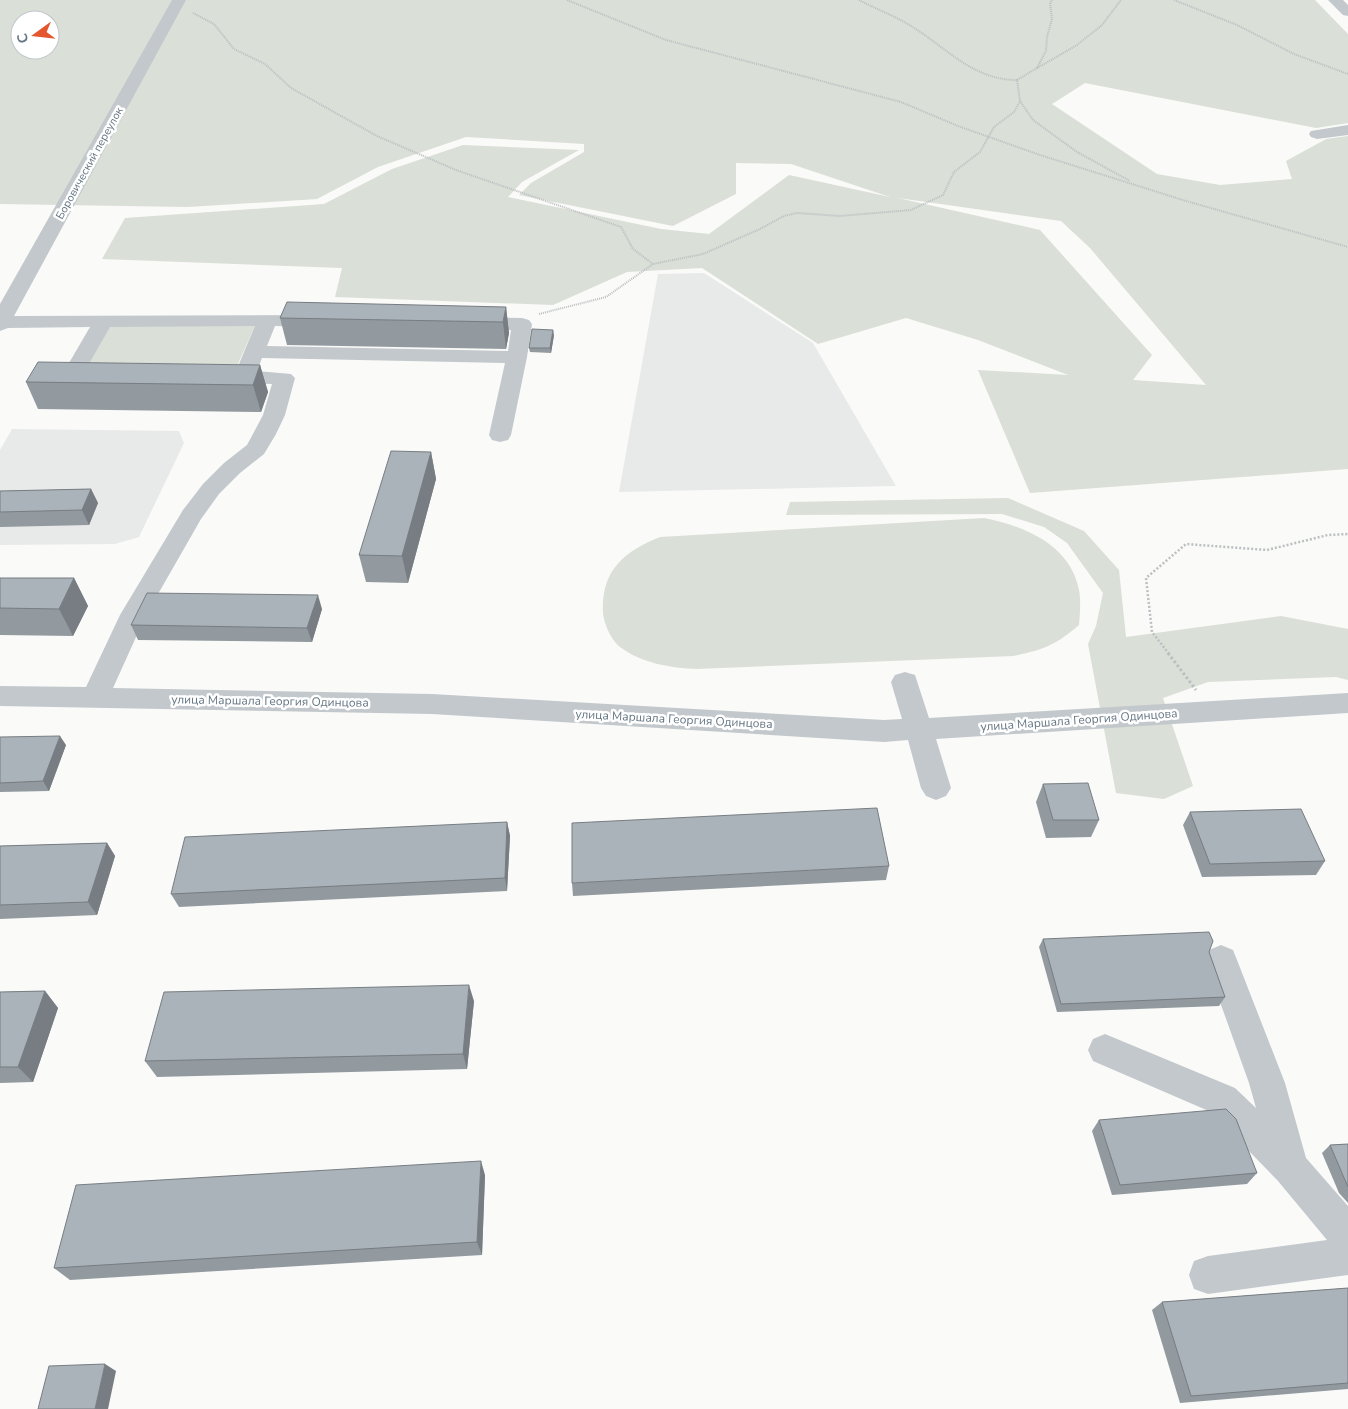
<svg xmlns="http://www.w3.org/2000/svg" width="1348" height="1409" font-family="'Nunito Sans',sans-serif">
	<rect width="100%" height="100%" fill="#fafaf8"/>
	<path fill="#e8e9e9" d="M704 273 813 343 896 486 619 492 658 274Z
		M12 429 179 431 184 443 139 537 115 544 0 545V450Z"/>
	<path fill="#dadfd7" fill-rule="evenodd" d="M0 0H1315L1348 34V123L1316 128 1085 83 1052 104 1157 174 1220 185 1292 179 1286 161 1326 139 1348 136V469L1030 493 978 370 1068 375 978 340 906 318 818 344 702 268 627 272 553 305 335 297 342 268 102 259 125 218 324 204 392 169 463 145 579 150 522 182 508 197 661 229 709 234 789 175 890 197 791 164 736 163V194L673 226 519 195 531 183 584 152V144L466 137 378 167 317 199 188 207 0 204ZM20 20H50V50H20ZM898 198 1061 221 1090 248 1206 385 1133 380 1152 355 1040 230Z
		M253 322 255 326 237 366 83 369 107 325Z
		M1008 498 1084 531 1119 570 1126 637 1281 616 1348 629V680L1336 677 1208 682 1163 698 1193 786 1164 799 1116 793 1088 644 1096 626 1103 593 1067 543 1044 527 1002 514 786 515 790 502Z
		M984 518C1024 526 1070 544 1079 590 1081 601 1080 613 1079 625 1056 645 1043 650 1013 656L697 669C671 668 641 663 620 647 611 640 604 624 603 613 601 571 623 552 660 537Z"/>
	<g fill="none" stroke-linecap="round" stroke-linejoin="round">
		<path stroke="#bbbfc2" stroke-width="2" stroke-dasharray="1 1" stroke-linecap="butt" d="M567 0 666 40 901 102 958 126 1040 155 1186 201 1348 247
			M859 0C876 9 895 16 911 26 947 48 973 80 1017 80
			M1174 0 1237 25 1294 54 1348 74
			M193 13 214 24 234 49 265 64 291 88 377 136 456 170 621 227 633 249 653 264
			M1037 68 1077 45 1102 25 1121 0
			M1020 101 1033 120 1077 152 1130 181
			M539 314 606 297 653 264 703 254 760 229 784 216 797 213 840 216 911 210 943 195 954 172 980 152 994 127 1014 112 1020 101 1017 80 1037 68 1046 51 1047 37 1052 19 1050 3 1052 0"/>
		<path stroke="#bbbfc2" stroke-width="2.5" stroke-dasharray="2 2" stroke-linecap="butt" d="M1169 654 1152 632 1146 578 1186 544 1267 550 1328 535 1348 534"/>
		<path stroke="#bbbfc2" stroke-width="3" stroke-dasharray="2.5 2.5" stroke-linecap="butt" d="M1168 653 1196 690"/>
		<path fill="#c3c8cc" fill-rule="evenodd" d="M172 0H186L14 316 317 315 324 317 327 321 324 325 317 327 275 326 267 346 508 351 511 330 463 327 460 323 463 319 470 317 522 318 529 320 532 324 527 357 511 435 508 440 500 442 492 440 489 435 505 363 262 358 257 371 291 374 295 378 285 415 276 434 264 454 240 473 219 494 201 519 146 615 113 688 432 694 884 720 902 719 891 682 895 675 905 672 915 675 929 718 1348 693V713L936 739 951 788 946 796 936 800 926 796 921 788 908 740 884 742 432 714 0 706V686L86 687 120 615 183 510 203 484 224 463 247 445 263 415 272 384 225 383 218 381 214 377 218 373 236 371 255 326 110 327 86 369 104 371 107 375 104 379C92 383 77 383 65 379L62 375 90 327 8 328 0 331V304Z
			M1328 0H1343L1348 5V16L1343 15Z
			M1348 125V135L1317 139 1311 137 1309 134 1311 131Z
			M1221 945 1233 950 1237 960 1285 1083 1306 1158 1348 1206V1275L1208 1294 1194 1289 1189 1275 1194 1261 1208 1256 1327 1240 1278 1181 1211 1112 1093 1061 1088 1050 1093 1039 1105 1034 1235 1088 1256 1108 1249 1083 1205 960 1209 950Z"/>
	</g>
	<path fill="#929a9f" d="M506 307 509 333 506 349 287 345 280 318Z
		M554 335 551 353 530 352 529 348Z
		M260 365 268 392 261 412 38 409 26 382Z
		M431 452 436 479 408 583 366 582 359 555Z
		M91 489 98 503 89 525 0 527V491Z
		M0 578H74L88 606 73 636 0 635Z
		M322 609 312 642 138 640 131 625Z
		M0 737 66 745 49 791 0 792Z
		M1043 784 1099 820 1091 837 1046 838 1036 802Z
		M1190 812 1325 861 1316 875 1202 877 1183 825Z
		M507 822 510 836 507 891 179 907 171 894Z
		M107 843 115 856 97 915 0 919V846Z
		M889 866 886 880 573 896 572 883Z
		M1043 939 1209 952 1225 997 1219 1006 1057 1012 1039 947Z
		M45 991 58 1008 33 1082 0 1083V992Z
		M474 1001 467 1069 157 1077 145 1061Z
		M1099 1120 1257 1173 1247 1184 1112 1195 1092 1131Z
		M1348 1144V1203L1339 1193 1322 1153 1330 1145Z
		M485 1175 482 1255 70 1280 54 1268Z
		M1348 1288V1389L1180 1403 1152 1310 1162 1302Z"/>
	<path fill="#777d82" d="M506 307 509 333 506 349 503 322Z
		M553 330 554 335 551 353 550 348Z
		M260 365 268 392 261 412 253 385Z
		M431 452 436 479 408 583 402 556Z
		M91 489 98 503 89 525 82 510Z
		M74 578 88 606 73 636 59 609Z
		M318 595 322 609 312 642 307 628Z
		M60 736 66 745 49 791 43 781Z
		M507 822 510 836 507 891 505 878Z
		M107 843 115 856 97 915 88 902Z
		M469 985 474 1001 467 1069 463 1054Z
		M45 991 58 1008 33 1082 18 1067Z
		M481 1161 485 1175 482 1255 477 1242Z
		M105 1364 116 1371 108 1409H95Z"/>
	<path fill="#aab3b9" stroke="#777d82" d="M287 302 506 307 503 322 280 318Z
		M532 329 553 330 550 348H529Z
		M38 362 260 365 253 385 26 382Z
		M391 451 431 452 402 556 359 555Z
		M91 489 82 510 0 512V491Z
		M0 578H74L59 609 0 608Z
		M147 593 318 595 307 628 131 625Z
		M60 736 43 781 0 783V737Z
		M1088 783 1099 820H1053L1043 784Z
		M877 808 889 866 572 883V823Z
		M1301 809 1325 861 1210 864 1190 812Z
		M507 822 505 878 171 894 185 837Z
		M107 843 88 902 0 905V846Z
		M1209 932 1213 941 1209 952 1225 997 1061 1004 1043 939Z
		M469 985 463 1054 145 1061 164 992Z
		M45 991 18 1067H0V992Z
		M1226 1109 1236 1119 1257 1173 1120 1185 1099 1120Z
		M1348 1144V1187L1330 1145Z
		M481 1161 477 1242 54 1268 76 1185Z
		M1348 1288V1383L1191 1396 1162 1302Z
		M105 1364 95 1409H38L49 1366Z"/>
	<g text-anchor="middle" stroke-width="5" stroke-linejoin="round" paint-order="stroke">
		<g font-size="11" fill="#657683" stroke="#fff">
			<text transform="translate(89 163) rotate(-61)" y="4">Боровический переулок</text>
		</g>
		<g font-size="12" fill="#657683" stroke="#fff">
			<text transform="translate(270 701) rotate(1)" y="4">улица Маршала Георгия Одинцова</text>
			<text transform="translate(674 719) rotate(3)" y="4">улица Маршала Георгия Одинцова</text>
			<text transform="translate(1079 720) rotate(-4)" y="4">улица Маршала Георгия Одинцова</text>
		</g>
	</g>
	<g transform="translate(35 35) rotate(255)"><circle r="24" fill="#ffffff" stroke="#c1c8cd"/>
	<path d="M0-4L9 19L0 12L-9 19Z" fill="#e4572e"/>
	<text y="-8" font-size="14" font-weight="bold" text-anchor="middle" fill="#657683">С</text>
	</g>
</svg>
